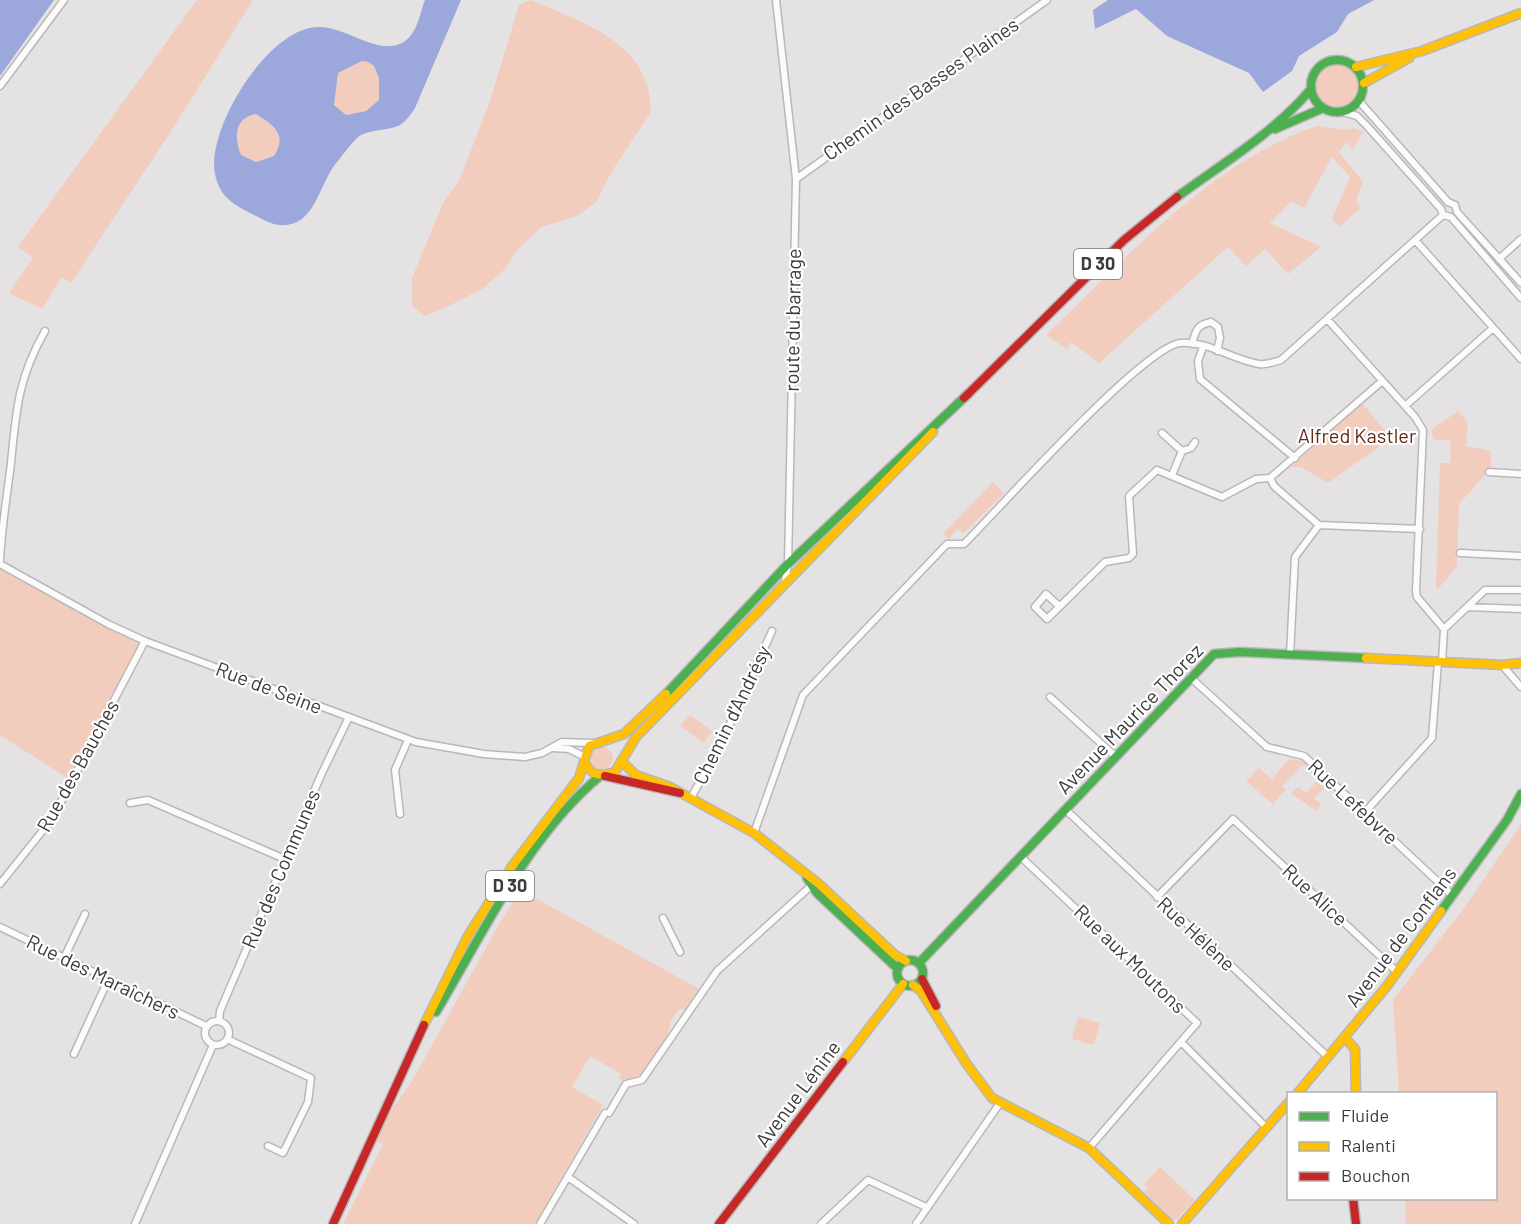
<svg xmlns="http://www.w3.org/2000/svg" width="1521" height="1224" font-family="Barlow,sans-serif">
	<rect width="100%" height="100%" fill="#e4e2e3"/>
	<path fill="#f2cdbe" d="M197 0H253L170 133 71 283 62 277 42 309 9 293 33 258 18 247Z
		M531 0C572 18 633 37 647 85 650 93 650 104 651 112L612 171 597 201 579 215 542 227 518 249 505 269 482 289 447 307 424 316 412 306V278L444 201 459 181 489 104 519 5Z
		M362 61 368 62 374 66 379 79V100L366 111 346 115 334 105 338 73Z
		M1315 85a22 22 0 1 1 44 0a22 22 0 1 1-44 0Z
		M256 114C273 125 288 134 274 156L256 162 241 155C234 136 232 119 256 114Z
		M1317 126 1346 130 1355 128 1363 132 1353 149 1346 142 1339 152 1363 182 1356 201 1361 208 1339 227 1332 219 1350 177 1332 157 1304 208 1292 201 1270 223 1321 247 1288 274 1265 249 1246 266 1228 247 1099 363 1071 342 1067 349 1046 335C1124 260 1212 161 1317 126Z
		M1362 403 1391 438 1328 483 1301 467H1291Z
		M1458 411 1468 423 1466 446 1491 451V468L1459 504 1457 566 1439 588H1436L1440 463H1450L1451 441 1434 439 1431 430Z
		M993 482 1004 493 964 533 957 529 949 539 943 534Z
		M0 564 145 641 72 781 0 735Z
		M690 715 712 731 704 743 680 726Z
		M591 758a11 11 0 1 1 22 0a11 11 0 1 1-22 0Z
		M1289 759 1304 761 1343 798 1326 786 1314 798 1321 804 1316 811 1291 793 1298 787 1306 793 1319 779 1303 765 1282 786 1286 789 1273 804 1246 781 1259 768 1272 779Z
		M1521 824V1224H1406L1405 1199 1496 1198V1094L1399 1093 1393 1000 1467 904Z
		M515 899H537L701 990 688 1010 679 1009 671 1021 667 1040 640 1078 626 1082 619 1078 621 1074 590 1056 572 1087 603 1105 535 1224H343L383 1144 372 1139 412 1081 499 924Z
		M1078 1017 1100 1023 1094 1045 1072 1039Z
		M1160 1167 1195 1200 1176 1220H1172L1144 1192 1148 1187 1144 1184Z"/>
	<path fill="#9ca8db" fill-rule="evenodd" d="M0 0H54L0 76Z
		M425 0H461L415 108C412 112 408 119 404 122 392 133 369 127 357 138 349 146 341 157 334 166 318 188 314 228 279 225 270 224 259 217 250 213 232 204 219 195 215 174 206 129 267 30 316 27 345 25 377 56 402 43 418 34 419 15 425 0ZM362 61 368 62 374 66 379 78V100L366 111 346 115 334 105 338 73ZM256 114C273 125 288 134 274 156L256 162 241 155C234 137 234 118 256 114Z
		M1108 0H1374L1348 14 1337 32 1299 56 1292 71 1263 92 1249 73 1167 36 1136 9 1095 29 1093 10Z"/>
	<g fill="none" stroke-linecap="round" stroke-linejoin="round">
		<g stroke="#b9b7b8" stroke-width="9">
			<path id="street" d="M776 0 796 179 788 564 785 582
				M0 86 64 0
				M1359 101 1448 202 1455 205 1457 212 1521 283
				M1343 112 1357 116 1367 126 1441 209 1443 215
				M796 179 1047 0
				M1443 215 1451 217 1521 298
				M1415 240 1521 359
				M1499 259 1521 239
				M1327 319 1415 417 1423 430 1416 591 1417 597 1444 629 1442 662
				M1192 344C1196 331 1196 325 1211 322L1218 327 1220 338 1217 351
				M1203 347 1198 361 1200 379 1295 458
				M1405 406 1493 328
				M1162 433 1182 451 1172 475
				M1182 451 1191 448 1195 442
				M1489 472 1521 474
				M1270 478 1381 382
				M1270 478 1274 486 1319 525
				M1319 525 1420 529
				M1460 553 1521 556
				M0 564 108 624 145 641 416 742 484 754 525 757 542 753 562 742 593 743
				M0 564C1 530 7 497 11 463 16 411 18 378 45 331
				M1059 606 1046 594 1035 607 1047 619 1105 562 1129 558 1133 554 1129 496 1157 470 1222 497 1256 479 1270 478
				M1467 607 1521 609
				M1444 629 1485 590H1521
				M1290 655 1295 557 1319 525
				M1502 665 1521 687
				M1190 677 1267 747 1304 756 1453 896
				M1050 697 1115 756
				M553 748 569 749 585 757
				M691 798 725 735 772 631
				M130 803 148 800 287 860
				M1065 809 1328 1057
				M1365 812 1432 738 1438 662
				M400 814 395 770 408 740
				M754 833 803 695 947 544H964C1000 508 1141 349 1180 343 1206 340 1233 360 1259 364 1266 365 1274 362 1281 360L1443 215
				M1021 857 1197 1023 1089 1148
				M0 884 52 819 145 641
				M1157 897 1233 819 1397 972
				M663 918 680 952
				M0 927 206 1026
				M64 958 85 914
				M205 1033a12 12 0 1 1 24 0a12 12 0 1 1-24 0Z
				M219 1021 220 1011 321 775 348 719
				M227 1039 311 1078 308 1102 283 1153 268 1146
				M1181 1042 1266 1127
				M74 1054 108 980
				M609 1113 626 1084 642 1080 717 971 812 885
				M568 1177 634 1224
				M135 1224 213 1045
				M540 1224 605 1113
				M821 1224 868 1180 926 1207
				M916 1224 1000 1103"/>
		</g>
		<g stroke="#b9b7b8" stroke-width="11">
			<path id="fast" d="M1311 86a26 26 0 1 1 52 0a26 26 0 1 1-52 0Z
				M1275 129 1323 108
				M1177 197C1223 163 1274 133 1311 89
				M666 694 788 564 968 394
				M807 878 817 893 898 969
				M1441 911 1507 820 1521 794
				M897 973a13 13 0 1 1 26 0a13 13 0 1 1-26 0Z
				M919 963 1214 654 1240 652 1366 658
				M436 1012C484 932 527 837 600 776"/>
		</g>
		<g stroke="#b9b7b8" stroke-width="11">
			<path id="slow" d="M1356 67 1422 51 1521 13
				M1364 83 1409 58
				M1366 658 1502 665 1521 663
				M621 761 636 775 670 787 754 833 819 884 895 955 906 961
				M585 763C593 777 600 776 615 772L636 737 933 432
				M913 985 921 991 966 1063 992 1098 1089 1148 1169 1224
				M424 1025 468 936 513 865 579 778 589 746 624 734 666 694
				M1345 1038 1355 1049 1356 1094
				M843 1062 903 984
				M1297 1094 1387 986 1441 911
				M1182 1224 1288 1103"/>
		</g>
		<g stroke="#b9b7b8" stroke-width="11">
			<path id="jam" d="M964 398 1124 240 1177 197
				M605 776 680 793
				M922 979 936 1006
				M1353 1198 1356 1224
				M333 1224 424 1025
				M719 1224 843 1062"/>
		</g>
		<use href="#street" stroke="#fbfbfb" stroke-width="6"/>
		<use href="#fast" stroke="#4caf50" stroke-width="8"/>
		<use href="#slow" stroke="#ffc107" stroke-width="8"/>
		<use href="#jam" stroke="#c62828" stroke-width="8"/>
	</g>
	<g text-anchor="middle" stroke-width="4.5" stroke-linejoin="round" paint-order="stroke">
		<g fill="#fff" stroke="#777677" stroke-width="1.5">
			<rect x="1074" y="249" width="48" height="30" rx="4.5"/>
			<rect x="486" y="871" width="48" height="30" rx="4.5"/>
		</g>
		<g font-size="18" font-weight="bold" fill="#3d3c3d">
			<text x="1098" y="270">D 30</text>
			<text x="510" y="892">D 30</text>
		</g>
		<g font-size="20" fill="#3d3c3d" stroke="#fff">
			<text transform="translate(921 89) rotate(-35)" y="7">Chemin des Basses Plaines</text>
			<text transform="translate(793 320) rotate(-89)" y="7">route du barrage</text>
			<text transform="translate(269 688) rotate(21)" y="7">Rue de Seine</text>
			<text transform="translate(732 715) rotate(-64)" y="7">Chemin d'Andrésy</text>
			<text transform="translate(1130 719) rotate(-46)" y="7">Avenue Maurice Thorez</text>
			<text transform="translate(78 766) rotate(-61)" y="7">Rue des Bauches</text>
			<text transform="translate(1353 802) rotate(43)" y="7">Rue Lefebvre</text>
			<text transform="translate(281 869) rotate(-67)" y="7">Rue des Communes</text>
			<text transform="translate(1315 895) rotate(43)" y="7">Rue Alice</text>
			<text transform="translate(1196 934) rotate(43)" y="7">Rue Hélène</text>
			<text transform="translate(1401 937) rotate(-53)" y="7">Avenue de Conflans</text>
			<text transform="translate(1130 959) rotate(44)" y="7">Rue aux Moutons</text>
			<text transform="translate(103 977) rotate(26)" y="7">Rue des Maraîchers</text>
			<text transform="translate(798 1094) rotate(-53)" y="7">Avenue Lénine</text>
		</g>
		<g font-size="20" fill="#602c14" stroke="#fff">
			<text x="1357" y="443">Alfred Kastler</text>
		</g>
	</g>
	<rect x="1287" y="1092" width="210" height="108" fill="#ffffff" stroke="#b1b1b1" stroke-width="1.5"/>
	<rect x="1299" y="1112" width="30" height="9" fill="#4caf50" stroke="#b1b1b1" stroke-width="1.5"/>
	<text x="1341" y="1122" font-size="18" fill="#3d3c3d">Fluide</text>
	<rect x="1299" y="1142" width="30" height="9" fill="#ffc107" stroke="#b1b1b1" stroke-width="1.5"/>
	<text x="1341" y="1152" font-size="18" fill="#3d3c3d">Ralenti</text>
	<rect x="1299" y="1172" width="30" height="9" fill="#c62828" stroke="#b1b1b1" stroke-width="1.5"/>
	<text x="1341" y="1182" font-size="18" fill="#3d3c3d">Bouchon</text>
</svg>
